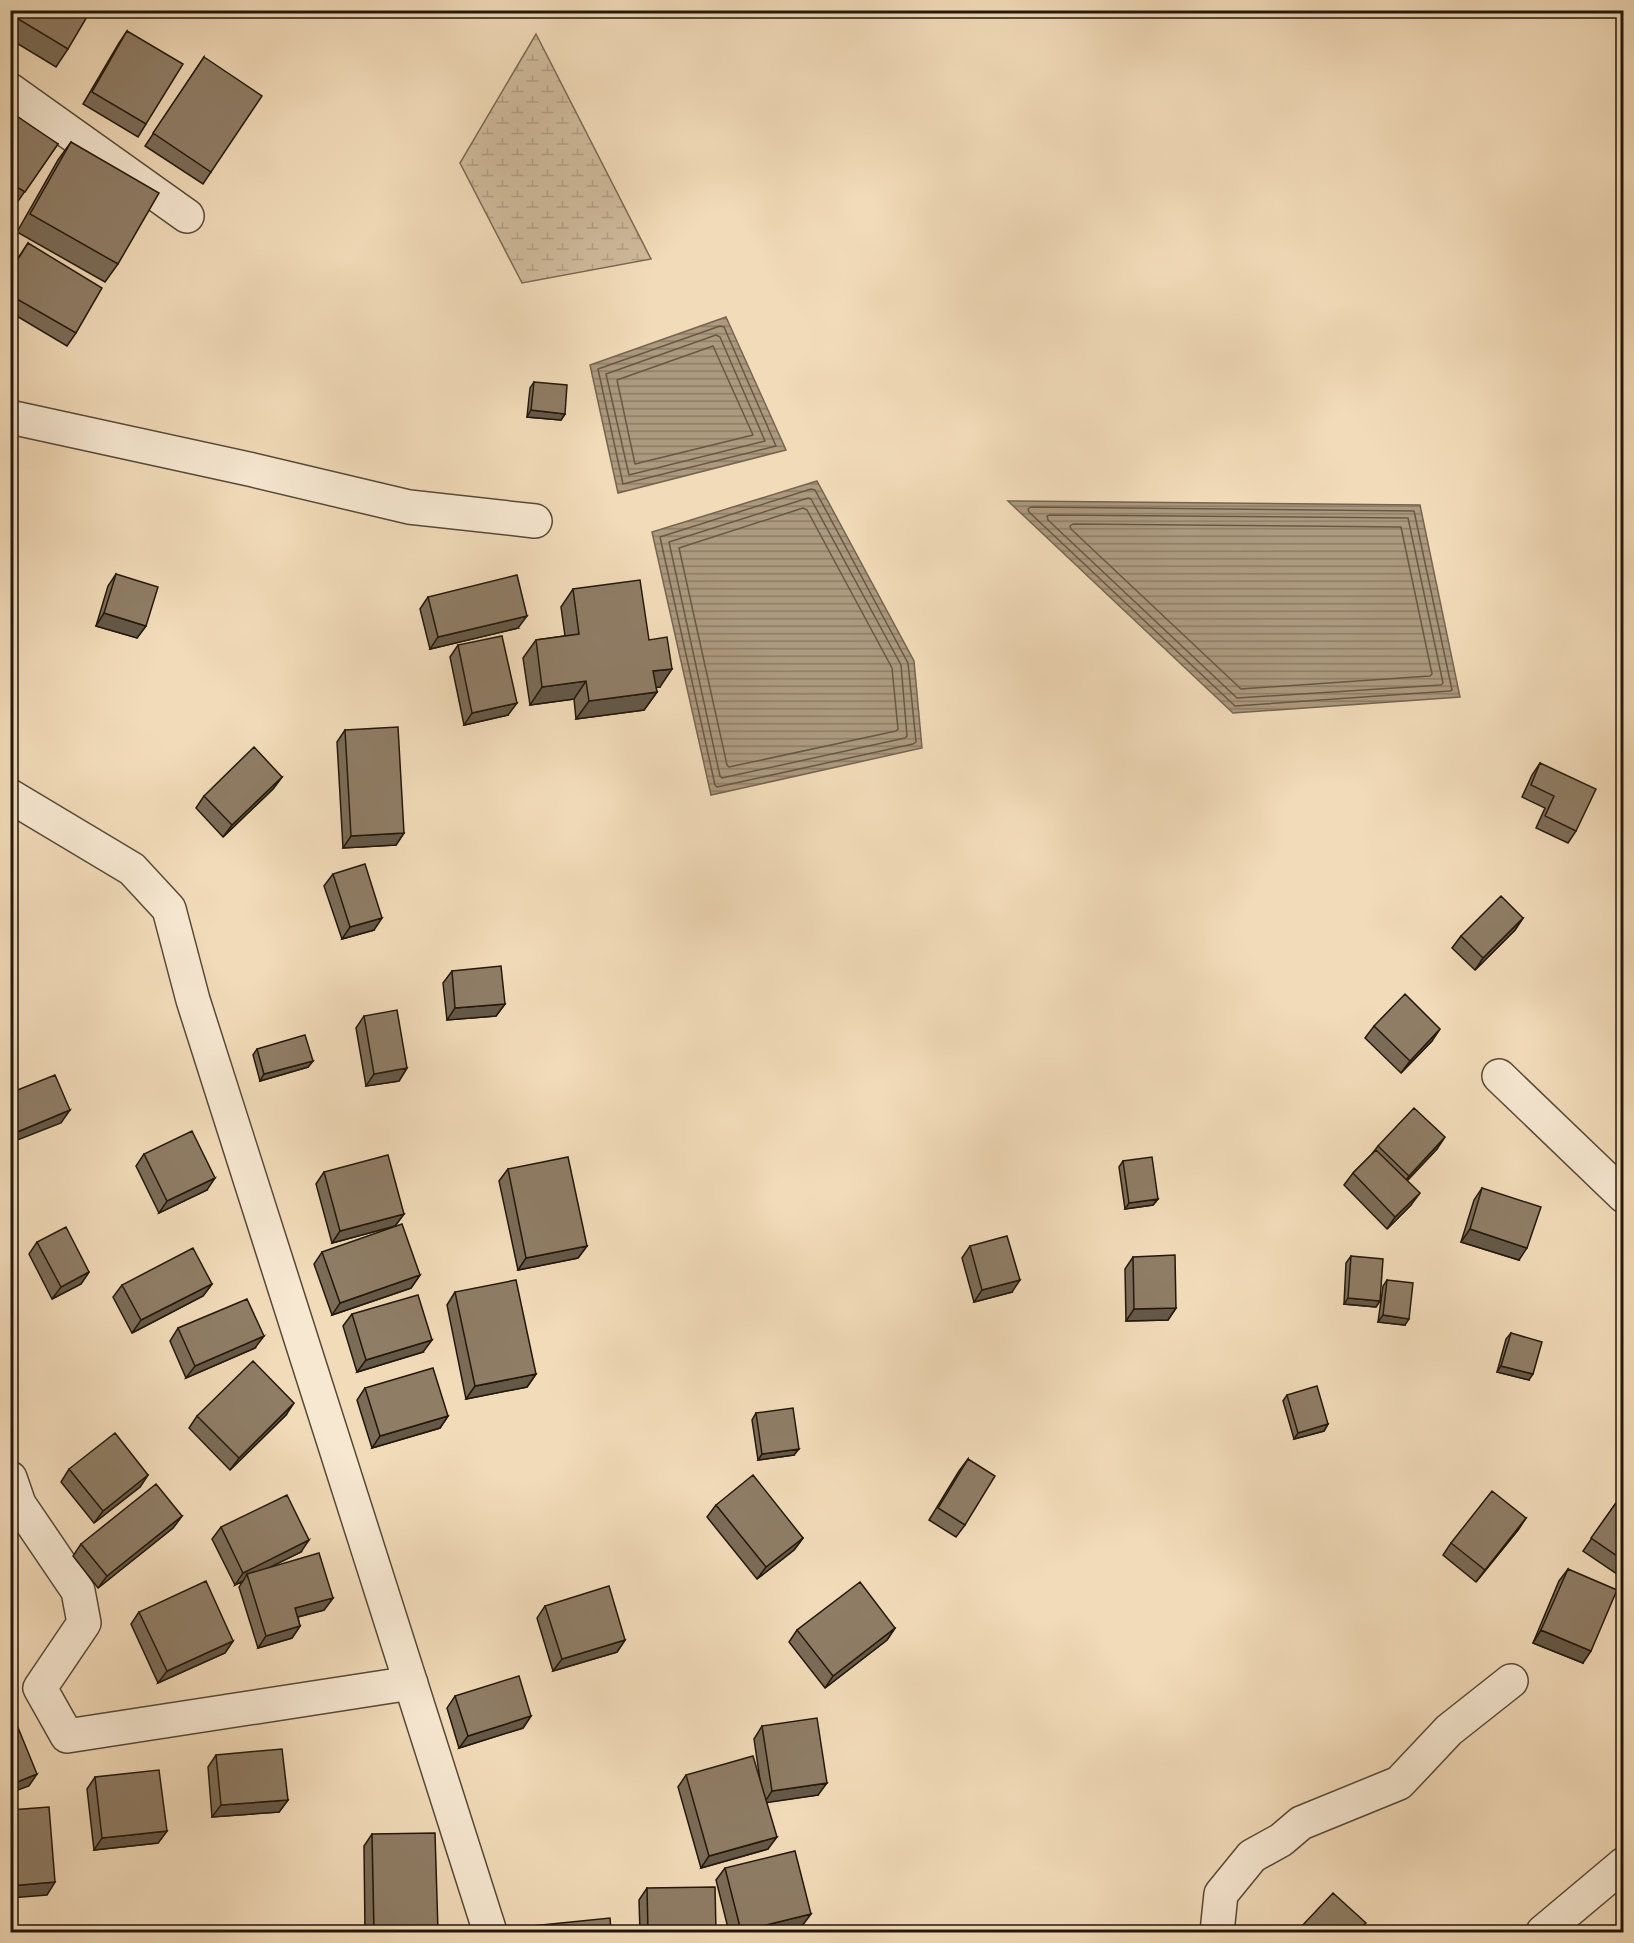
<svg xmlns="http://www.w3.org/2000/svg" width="1634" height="1943" font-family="'Libre Bodoni',serif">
	<defs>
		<pattern id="wetland-marsh" width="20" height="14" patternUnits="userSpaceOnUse" patternTransform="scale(1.5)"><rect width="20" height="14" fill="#cfba9c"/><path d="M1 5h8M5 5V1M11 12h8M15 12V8" fill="none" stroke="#b19f85"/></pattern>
		<pattern id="water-rules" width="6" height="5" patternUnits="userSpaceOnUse" patternTransform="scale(1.5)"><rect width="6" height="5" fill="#ac997e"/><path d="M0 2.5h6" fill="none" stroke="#8c7c66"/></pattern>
	</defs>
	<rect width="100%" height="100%" fill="#f2dbb9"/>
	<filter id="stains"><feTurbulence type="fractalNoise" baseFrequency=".00333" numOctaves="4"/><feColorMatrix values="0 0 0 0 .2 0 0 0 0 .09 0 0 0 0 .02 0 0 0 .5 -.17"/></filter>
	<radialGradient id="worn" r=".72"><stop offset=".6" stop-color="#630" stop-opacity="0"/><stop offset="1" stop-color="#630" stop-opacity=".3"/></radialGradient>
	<path fill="url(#wetland-marsh)" stroke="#796954" stroke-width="1.5" d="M536 34 651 259 522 283 460 163Z"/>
	<path fill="url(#water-rules)" stroke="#756550" stroke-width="1.5" d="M726 317 786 450 618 493 590 365Z
		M817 481 914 661 922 748 711 795 652 532Z
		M1008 501 1420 505 1460 697 1233 713Z"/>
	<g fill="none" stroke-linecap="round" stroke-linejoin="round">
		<path stroke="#685845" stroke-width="1.5" d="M720 326 724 327 776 446 623 484 598 369Z
			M716 335 720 337 765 441 629 475 606 374Z
			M713 346 753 435 635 464 617 380Z
			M811 489 815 490 908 663 916 742 913 744 717 787 715 785 660 537Z
			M808 498 811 499 901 665 907 736 905 738 722 778 720 776 669 542Z
			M1031 507 1414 511 1452 690 1450 691 1235 706 1029 512 1028 509Z
			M803 508 807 510 892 668 898 729 896 731 729 767 727 765 679 548Z
			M1050 515 1408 518 1443 683 1441 685 1237 698 1048 520 1047 516Z
			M1073 524 1401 527 1432 674 1430 676 1241 689 1071 529 1070 526Z"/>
		<g stroke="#574937" stroke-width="36">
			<path id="minor" d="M10 90 187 216
				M10 417 253 470 409 507 535 521
				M10 796 132 869 169 909 193 1000 490 1932
				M1499 1076 1624 1196
				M10 1478 19 1504 78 1591 84 1623 40 1688 67 1736 411 1683
				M1217 1932 1221 1894 1252 1856 1281 1840 1301 1823 1399 1783 1449 1730 1511 1681
				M1543 1932 1624 1864"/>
		</g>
		<use href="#minor" stroke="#f7e8d2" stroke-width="33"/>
	</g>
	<path fill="#7b6c58" stroke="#23180c" stroke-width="1.5" d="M10 10 68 49 56 67 10 39Z
		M127 31 146 124 138 137 83 104 119 43Z
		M204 57 211 172 203 184 145 146Z
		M10 127 58 144 16 204 10 200Z
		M71 142 118 264 105 282 17 232 58 160Z
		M28 243 76 333 67 346 10 312V270Z
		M534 382 565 414 561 420 527 417 530 388Z
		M116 574 146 626 137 638 96 626 108 586Z
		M573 589 649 640 660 687H656L657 692 644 710 576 719 574 699 530 705 523 658 536 640 565 636 561 607Z
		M428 597 518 628 430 649 420 609Z
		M458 645 508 715 464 725 450 657Z
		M345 730 404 833 396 845 343 848 337 742Z
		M1540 763 1576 831 1568 843 1536 828 1545 808 1522 797 1532 775Z
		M282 777 273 789 223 837 196 808 204 796Z
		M333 874 374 930 342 939 324 886Z
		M1523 918 1515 930 1475 970 1452 948 1461 936Z
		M452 971 505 1004 496 1016 447 1020 443 983Z
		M364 1016 407 1068 399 1081 366 1086 356 1028Z
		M1374 1026 1432 1041 1401 1073 1365 1038Z
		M257 1049 313 1061 308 1067 260 1081 253 1055Z
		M1378 1146 1437 1149 1407 1181 1411 1205 1387 1229 1344 1185 1353 1173 1371 1155Z
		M144 1154 207 1190 159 1213 136 1166Z
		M1123 1161 1158 1199 1153 1205 1125 1209 1119 1167Z
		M508 1169 587 1246 578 1258 518 1270 499 1181Z
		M324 1172 404 1214 395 1226 332 1243 316 1184Z
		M1482 1188 1519 1260 1461 1242 1474 1200Z
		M37 1242 89 1272 81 1284 52 1299 29 1254Z
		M970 1246 1012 1292 974 1302 962 1258Z
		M322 1252 420 1275 411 1288 332 1315 314 1264Z
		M1351 1256 1380 1301 1376 1307 1344 1304 1346 1263Z
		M1133 1257 1176 1308 1168 1320 1126 1321 1125 1269Z
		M1387 1280 1405 1325 1378 1322 1383 1286Z
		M212 1284 203 1296 132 1333 113 1297 122 1285Z
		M455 1292 536 1374 527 1387 466 1399 447 1305Z
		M352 1314 423 1352 357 1372 343 1326Z
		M178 1328 255 1348 186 1378 170 1341Z
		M1511 1333 1529 1380 1497 1372 1506 1339Z
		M365 1388 448 1416 440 1428 372 1448 357 1400Z
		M1287 1395 1328 1424 1324 1431 1294 1439 1283 1401Z
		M756 1413 794 1455 758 1460 752 1420Z
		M286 1415 230 1470 189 1428 197 1416Z
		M968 1459 965 1525 956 1537 929 1520 959 1471Z
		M69 1469 148 1475 140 1487 94 1523 61 1482Z
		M1618 1500 1623 1504V1578L1583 1551Z
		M716 1505 803 1538 794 1550 757 1579 707 1517Z
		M182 1516 173 1528 98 1588 73 1556 81 1544Z
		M1526 1518 1518 1530 1476 1582 1443 1555 1451 1543Z
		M221 1527 301 1552 268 1568 333 1598 324 1610 298 1617 300 1626 292 1638 258 1648 239 1587 243 1581 235 1585 212 1539Z
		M1568 1569 1583 1663 1533 1643 1559 1581Z
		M545 1606 625 1640 617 1652 553 1671 537 1618Z
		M139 1612 233 1641 225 1653 158 1683 131 1624Z
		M895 1628 887 1640 825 1688 789 1642 797 1630Z
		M455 1696 531 1716 523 1728 459 1748 447 1708Z
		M762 1726 818 1795 767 1802 768 1849 701 1868 678 1787 686 1775 760 1780 754 1739Z
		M216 1755 288 1800 279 1812 212 1817 208 1767Z
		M95 1777 167 1831 158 1843 94 1850 87 1789Z
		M372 1834 437 1932H365L364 1846Z
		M725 1868 802 1926 776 1932H729L716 1880Z
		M647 1888 716 1932H640L639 1900Z
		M532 1926 611 1932H527Z"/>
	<path fill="#645847" stroke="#23180c" stroke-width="1.5" d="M531 410 565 414 561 420 527 417Z
		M104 613 146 626 137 638 96 626Z
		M527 616 518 628 430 649 438 637Z
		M672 669 660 687 641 689 653 671Z
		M586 681 574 699 530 705 542 687Z
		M657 692 644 710 576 719 589 701Z
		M517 703 508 715 464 725 472 713Z
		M282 777 273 789 223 837 232 825Z
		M404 833 396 845 343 848 351 836Z
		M382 918 374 930 342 939 350 927Z
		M1523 918 1515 930 1475 970 1483 958Z
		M505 1004 496 1016 447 1020 455 1008Z
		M1440 1029 1432 1041 1401 1073 1410 1061Z
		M313 1061 308 1067 260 1081 264 1074Z
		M407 1068 399 1081 366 1086 374 1074Z
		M70 1110 61 1123 10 1143V1135Z
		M1445 1137 1437 1149 1400 1188 1409 1176Z
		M215 1178 207 1190 159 1213 167 1201Z
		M1420 1193 1411 1205 1387 1229 1395 1217Z
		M1158 1199 1153 1205 1125 1209 1129 1203Z
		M404 1214 395 1226 332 1243 340 1231Z
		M1470 1229 1527 1248 1519 1260 1461 1242Z
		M587 1246 578 1258 518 1270 526 1258Z
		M89 1272 81 1284 52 1299 61 1287Z
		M420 1275 411 1288 332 1315 340 1303Z
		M1020 1280 1012 1292 974 1302 982 1290Z
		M212 1284 203 1296 132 1333 141 1320Z
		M1348 1298 1380 1301 1376 1307 1344 1304Z
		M1176 1308 1168 1320 1126 1321 1134 1309Z
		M1383 1315 1409 1319 1405 1325 1378 1322Z
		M264 1336 255 1348 186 1378 195 1366Z
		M432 1340 423 1352 357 1372 366 1360Z
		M1501 1366 1533 1374 1529 1380 1497 1372Z
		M536 1374 527 1387 466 1399 475 1386Z
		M294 1403 286 1415 230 1470 239 1458Z
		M448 1416 440 1428 372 1448 380 1436Z
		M1328 1424 1324 1431 1294 1439 1298 1433Z
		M799 1449 794 1455 758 1460 762 1454Z
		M148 1475 140 1487 94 1523 103 1511Z
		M182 1516 173 1528 98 1588 107 1576Z
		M1526 1518 1518 1530 1476 1582 1485 1570Z
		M803 1538 794 1550 757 1579 766 1567Z
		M309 1540 301 1552 248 1578 247 1574 243 1581 235 1585 243 1573Z
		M333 1598 324 1610 286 1620 295 1608Z
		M300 1626 292 1638 258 1648 266 1636Z
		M895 1628 887 1640 825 1688 833 1676Z
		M1541 1630 1591 1651 1583 1663 1533 1643Z
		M625 1640 617 1652 553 1671 562 1659Z
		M233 1641 225 1653 158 1683 167 1671Z
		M1623 1704V1711L1620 1710Z
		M531 1716 523 1728 459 1748 468 1736Z
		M37 1774 29 1786 10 1793V1785Z
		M827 1783 818 1795 764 1803 772 1791Z
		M288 1800 279 1812 212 1817 221 1805Z
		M167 1831 158 1843 94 1850 102 1838Z
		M777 1837 768 1849 701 1868 709 1856Z
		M55 1882 47 1895 10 1898V1886Z
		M811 1914 802 1926 776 1932H739L741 1931Z
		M438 1931 437 1932H374Z"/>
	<path fill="#8f7d66" stroke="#23180c" stroke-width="1.5" d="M10 10H91L68 49 10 14Z
		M127 31 183 64 146 124 92 92Z
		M204 57 262 96 211 172 153 133Z
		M18 117 58 144 25 192 10 183V128Z
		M71 142 159 193 118 264 30 214Z
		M28 243 102 288 76 333 10 295V272Z
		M534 382 567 385 565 414 531 410Z
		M116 574 158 587 146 626 104 613Z
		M517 575 527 616 438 637 428 597Z
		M640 580 649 640 667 637 672 669 653 671 657 692 589 701 586 681 542 687 536 640 579 634 573 589Z
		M502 636 517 703 472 713 458 645Z
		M398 727 404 833 351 836 345 730Z
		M254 747 282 777 232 825 204 796Z
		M1540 763 1596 789 1576 831 1545 816 1554 796 1531 785Z
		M365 864 382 918 350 927 333 874Z
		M1501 896 1523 918 1483 958 1461 936Z
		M501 966 505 1004 455 1008 452 971Z
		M1405 994 1440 1029 1410 1061 1374 1026Z
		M397 1010 407 1068 374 1074 364 1016Z
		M305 1035 313 1061 264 1074 257 1049Z
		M55 1075 70 1110 10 1135V1093Z
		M1414 1108 1445 1137 1409 1176 1378 1146Z
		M192 1131 215 1178 167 1201 144 1154Z
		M1376 1150 1420 1193 1395 1217 1353 1173Z
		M388 1155 404 1214 340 1231 324 1172Z
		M568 1157 587 1246 526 1258 508 1169Z
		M1152 1157 1158 1199 1129 1203 1123 1161Z
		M1482 1188 1541 1207 1527 1248 1470 1229Z
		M402 1224 420 1275 340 1303 322 1252Z
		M66 1227 89 1272 61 1287 37 1242Z
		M1007 1236 1020 1280 982 1290 970 1246Z
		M193 1248 212 1284 141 1320 122 1285Z
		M1175 1255 1176 1308 1134 1309 1133 1257Z
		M1351 1256 1383 1259 1380 1301 1348 1298Z
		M516 1280 536 1374 475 1386 455 1292Z
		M1387 1280 1413 1283 1409 1319 1383 1315Z
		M418 1295 432 1340 366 1360 352 1314Z
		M247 1299 264 1336 195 1366 178 1328Z
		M1511 1333 1542 1342 1533 1374 1501 1366Z
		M253 1361 294 1403 239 1458 197 1416Z
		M433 1368 448 1416 380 1436 365 1388Z
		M1317 1386 1328 1424 1298 1433 1287 1395Z
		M793 1408 799 1449 762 1454 756 1413Z
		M115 1433 148 1475 103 1511 69 1469Z
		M968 1459 995 1476 965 1525 938 1508Z
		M753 1475 803 1538 766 1567 716 1505Z
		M156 1484 182 1516 107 1576 81 1544Z
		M1492 1491 1526 1518 1485 1570 1451 1543Z
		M287 1495 309 1540 243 1573 221 1527Z
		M1618 1500 1623 1504V1560L1591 1538Z
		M319 1553 333 1598 295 1608 300 1626 266 1636 247 1574Z
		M1568 1569 1617 1590 1591 1651 1541 1630Z
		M206 1581 233 1641 167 1671 139 1612Z
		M860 1582 895 1628 833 1676 797 1630Z
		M609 1586 625 1640 562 1659 545 1606Z
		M519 1676 531 1716 468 1736 455 1696Z
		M10 1708 37 1774 10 1785Z
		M817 1718 827 1783 772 1791 762 1726Z
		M282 1749 288 1800 221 1805 216 1755Z
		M753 1756 777 1837 709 1856 686 1775Z
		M159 1770 167 1831 102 1838 95 1777Z
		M49 1807 55 1882 10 1886V1810Z
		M435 1833 438 1931 374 1932 372 1834Z
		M795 1851 811 1914 741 1931 725 1868Z
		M715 1887 716 1932H648L647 1888Z
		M1333 1893 1366 1923 1356 1932H1304L1299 1929Z
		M610 1918 611 1932H532V1926Z"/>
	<rect width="1634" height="1943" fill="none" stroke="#f2dbb9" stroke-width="36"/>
	<rect x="12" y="12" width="1610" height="1919" fill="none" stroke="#23180c" stroke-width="3"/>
	<rect x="18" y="18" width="1598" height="1907" fill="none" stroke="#23180c" stroke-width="1.5"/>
	<rect width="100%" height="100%" filter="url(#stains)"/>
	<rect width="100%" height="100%" fill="url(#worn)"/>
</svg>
